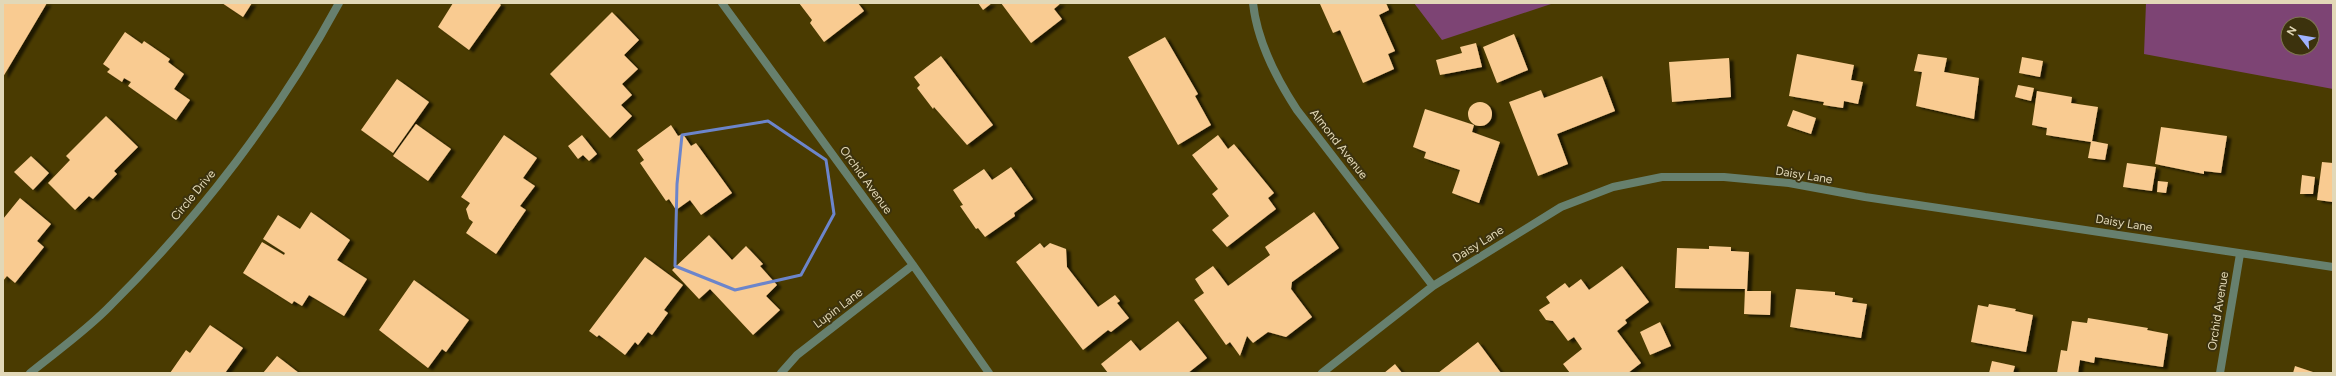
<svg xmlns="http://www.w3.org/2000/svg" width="2336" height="376" font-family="Figtree,sans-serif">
	<defs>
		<filter id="shadow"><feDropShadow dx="4.5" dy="2.5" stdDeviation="1" flood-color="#0009"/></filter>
	</defs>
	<rect width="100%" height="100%" fill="#4a3b01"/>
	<path fill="#7d4474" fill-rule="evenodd" d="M1414 3H1554L1442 40Z
		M2146 3H2333V89L2144 54ZM2288 24H2312V48H2288Z"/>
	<path fill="#f9cb91" filter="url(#shadow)" d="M3 3H47L3 77Z
		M222 3H252L243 17Z
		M453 3H499L501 5 469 50 438 27Z
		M799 3H858L864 11 824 42 810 23 812 20Z
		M978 3H992L983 10Z
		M1001 3H1061L1054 9 1062 19 1031 43Z
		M1323 3H1386L1389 10 1379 15 1395 51 1388 54 1394 69 1363 83 1340 30 1333 33 1320 4Z
		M612 12 639 40 624 55 638 69 622 84 632 95 621 105 632 116 610 138 550 74Z
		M125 32 142 44 144 41 170 59 168 62 184 74 174 89 190 100 176 120 128 86 131 82 124 78 122 82 107 72 110 69 103 64Z
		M1514 34 1528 70 1497 83 1483 47Z
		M1165 37 1198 94 1195 96 1211 125 1178 145 1128 57Z
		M1476 43 1482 67 1440 75 1436 60 1462 53 1460 47Z
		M1797 54 1854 65 1851 80 1863 82 1858 104 1844 101 1843 108 1823 105 1824 102 1789 96Z
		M1918 54 1947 58 1944 72 1979 78 1974 119 1916 106 1922 72 1914 71Z
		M941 56 993 125 967 145 934 107 933 109 917 88 920 85 914 77Z
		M2022 57 2043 61 2040 77 2019 73Z
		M1729 58 1731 97 1672 102 1669 62Z
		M1602 76 1615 111 1557 134 1568 164 1538 176 1509 102 1541 90 1544 98Z
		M397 79 429 102 393 153 361 130Z
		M2018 85 2034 88 2031 101 2015 97Z
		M2037 91 2072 97 2071 103 2098 107 2092 141 2108 144 2105 160 2088 158 2091 142 2046 135 2047 128 2032 125Z
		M1468 114a12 12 0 1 1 24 0a12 12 0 1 1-24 0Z
		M1425 109 1474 125 1472 132 1500 142 1479 203 1452 193 1460 170 1424 158 1426 152 1413 147Z
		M1793 110 1816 118 1811 134 1787 126Z
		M106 116 138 147 114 171 117 174 93 199 89 196 75 210 48 183 70 160 66 156Z
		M416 124 451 149 428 181 393 156Z
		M671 125 678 136 683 134 691 146 696 143 732 193 701 215 690 200 676 210 669 199 666 201 640 163 644 160 637 150Z
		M2161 127 2227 136 2221 173 2204 171V174L2155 164Z
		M504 135 537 158 523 178 535 186 520 206 526 210 496 254 466 233 473 222 469 219 466 209 470 203 461 197Z
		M582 135 597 154 589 161 583 155 578 159 568 146Z
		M1218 135 1228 149 1234 144 1274 193 1268 198 1276 209 1227 247 1212 230 1229 216 1212 194 1218 189 1192 155Z
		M31 156 49 173 33 190 14 172Z
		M2322 162 2333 163V202L2317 200Z
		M2127 163 2156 167 2152 191 2123 187Z
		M1011 167 1033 199 1014 213 1015 216 985 237 978 228 976 229 960 206 963 205 953 190 984 169 992 180Z
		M2302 175 2315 177 2313 194H2300Z
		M2158 181 2168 182 2166 193 2157 192Z
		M20 198 51 224 37 241 44 247 15 283 7 276 3 281V219Z
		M311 212 350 240 337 260 367 279 344 316 309 295 302 306 294 301 292 304 243 273 262 242 284 255 285 253 263 239 278 215 300 229Z
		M1314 212 1339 248 1292 282 1291 289 1312 317 1286 337 1268 332 1253 343 1247 336 1240 356 1230 342 1226 345 1194 300 1204 293 1195 279 1213 266 1228 286 1270 255 1265 247Z
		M709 235 732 260 746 246 763 264 760 266 777 285 766 296 780 310 753 335 710 289 699 299 672 270Z
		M1040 243 1044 248 1050 243 1066 249 1067 267 1098 307 1115 295 1120 301 1117 303 1129 318 1111 332 1108 330 1083 350 1016 262Z
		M1709 246 1731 247V251L1749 252 1747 291H1771L1770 315 1744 314 1745 289 1675 288 1677 248 1709 249Z
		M645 257 683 285 664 310 668 313 652 335 648 332 638 345 635 342 625 355 599 335 597 337 589 331Z
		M1622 266 1649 302 1625 320 1627 323 1617 331 1641 363 1628 373H1570L1563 364 1582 349 1574 337 1568 341 1553 321 1546 320 1539 310 1550 303 1546 297 1565 283 1569 288 1581 279 1589 290Z
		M414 280 469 320 446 352 442 349 428 368 379 330Z
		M1796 289 1835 292V295L1853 298 1852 302 1867 304 1861 338 1790 327Z
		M1989 304 2016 309 2015 311 2033 315 2026 352 1971 342 1978 305 1988 307Z
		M2088 318 2148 328 2147 330 2168 334 2163 367 2095 357 2094 363 2080 360 2078 373H2057L2061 350 2067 351 2072 321 2087 323Z
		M1178 321 1207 358 1188 373H1108L1101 364 1131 340 1140 351Z
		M1660 322 1671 346 1650 355 1640 332Z
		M210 325 243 348 225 373H170L186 350 190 353Z
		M1478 342 1501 373H1438Z
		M277 356 299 373H263Z
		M1992 361 2015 366 2013 373H1989Z
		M1395 364 1402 373H1384Z
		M2295 366 2316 373H2293Z"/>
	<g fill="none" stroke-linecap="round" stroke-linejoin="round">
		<path stroke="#67806e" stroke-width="8" d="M722 3 913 265 989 373
			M1253 3C1257 41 1276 78 1297 110L1433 286
			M30 373C57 351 87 330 111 305 199 218 280 112 339 3
			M781 373 797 355 913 265
			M1322 373 1433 286 1561 207 1613 187 1662 177H1724L1789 183 1865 197 2333 267
			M2220 373 2240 254"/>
	</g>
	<path fill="none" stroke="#6c85cb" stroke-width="3" stroke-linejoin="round" d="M768 121 826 160 834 214 801 275 735 290 675 266 677 184 682 135Z"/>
	<g text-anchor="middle" stroke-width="4" stroke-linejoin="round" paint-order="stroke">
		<g font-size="12" fill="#e2d8b7" stroke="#3c320d">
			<text transform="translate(1339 144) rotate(52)" y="4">Almond Avenue</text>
			<text transform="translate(1804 175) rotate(9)" y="4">Daisy Lane</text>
			<text transform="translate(866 180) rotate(54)" y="4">Orchid Avenue</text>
			<text transform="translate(193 195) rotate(-50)" y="4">Circle Drive</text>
			<text transform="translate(2124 223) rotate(9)" y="4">Daisy Lane</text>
			<text transform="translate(1478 244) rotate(-32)" y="4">Daisy Lane</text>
			<text transform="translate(838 308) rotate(-37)" y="4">Lupin Lane</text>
			<text transform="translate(2218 311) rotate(-81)" y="4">Orchid Avenue</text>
		</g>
	</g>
	<rect width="2336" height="376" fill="none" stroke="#e2d8b7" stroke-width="8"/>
	<g transform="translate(2300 36) rotate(301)"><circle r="19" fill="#3c320d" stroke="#7e7451"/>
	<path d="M0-3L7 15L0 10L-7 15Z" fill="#a0b3fd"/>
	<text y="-6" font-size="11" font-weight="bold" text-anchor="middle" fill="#e2d8b7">N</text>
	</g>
</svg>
